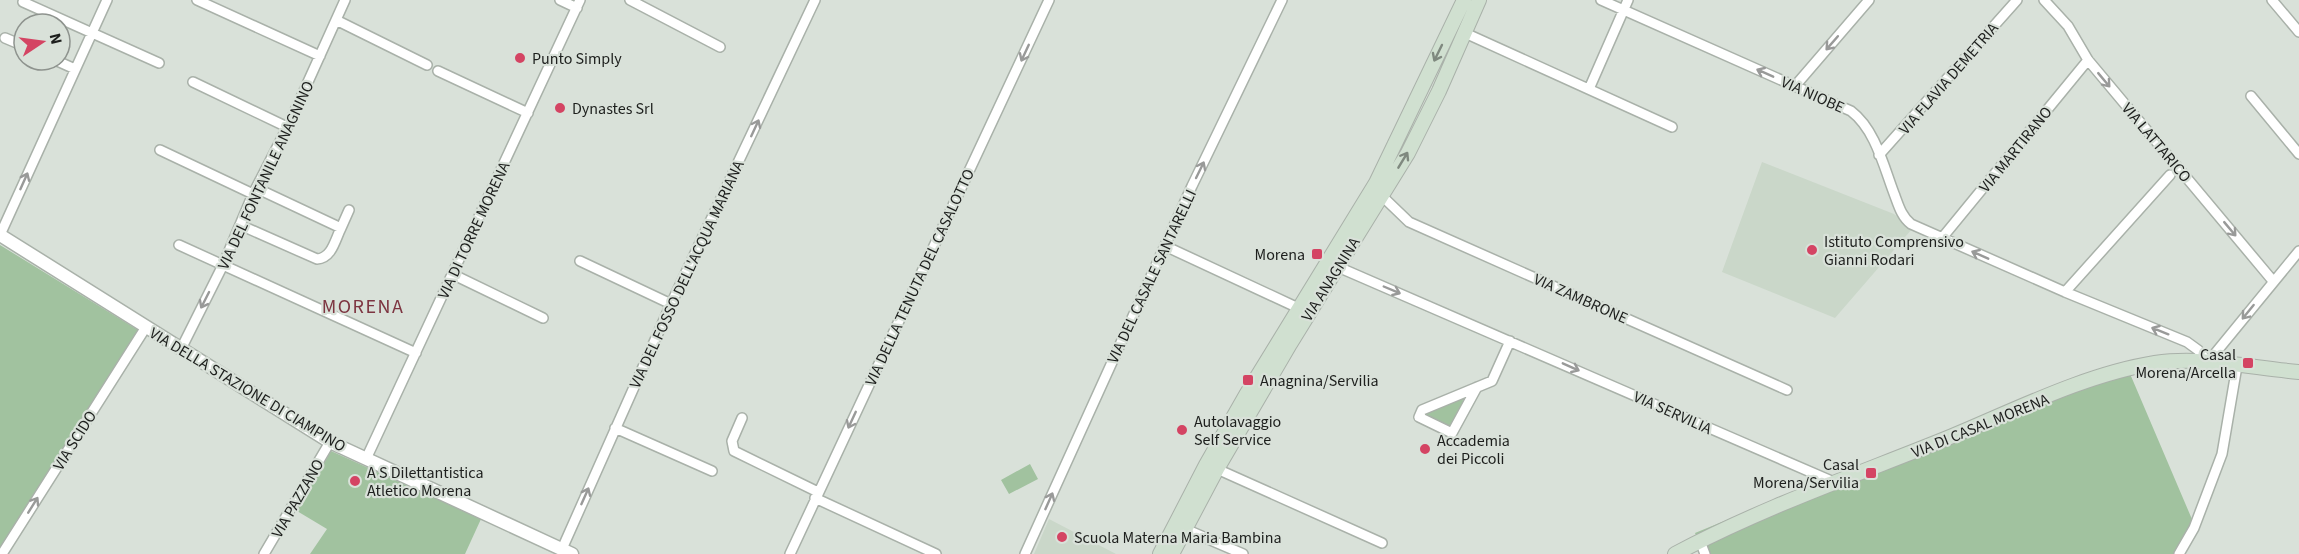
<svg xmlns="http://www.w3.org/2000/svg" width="2299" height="554" font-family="'Source Sans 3',sans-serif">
	<rect width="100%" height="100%" fill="#d9e1d9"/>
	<path fill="#cad7c9" d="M1762 162 1894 214 1912 229 1835 318 1722 272Z
		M1049 519 1116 554H1034Z"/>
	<path fill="#a1c29f" d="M0 245 138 330 0 550Z
		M2125 362 2194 524 2182 554H1704L1695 533 1878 458Z
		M1459 398 1464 401 1450 427 1424 416 1426 412Z
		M331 451 481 519 465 554H310L327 529 297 511Z
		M1030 464 1038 479 1009 494 1001 480Z"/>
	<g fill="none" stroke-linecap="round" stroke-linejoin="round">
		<g stroke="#a9b1a9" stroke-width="12">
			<path id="minor" d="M197 0 320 56
				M560 0 577 8
				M630 0 720 47
				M1601 0 1851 111C1876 130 1884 168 1895 196 1899 207 1902 217 1911 224L2065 292 2187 342 2198 350 2208 362 2299 251
				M2044 0 2068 26 2088 60 2273 281
				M2272 0 2299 32
				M23 2 159 63
				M336 20 427 65
				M1465 33 1672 127
				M5 38 24 46
				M55 60 75 69
				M438 71 528 113
				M193 82 287 127
				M1795 86 1869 0
				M1589 89 1628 0
				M2251 96 2299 154
				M160 150 253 194
				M1879 155 2017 0
				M1382 196 1409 222 1787 390
				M240 225 317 259C332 258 335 240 341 228L256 188
				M341 228 349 210
				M0 235 107 0
				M1942 238 2088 60
				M179 245 416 353
				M1165 246 1294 306 1300 307
				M580 261 671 304
				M1338 267 1836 483
				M452 274 543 318
				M2065 292 2170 175
				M181 349 223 265 253 194 289 124 345 0
				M1477 387 1452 433 1419 417 1422 410 1492 381 1510 341
				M742 418 732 441 734 451 818 492
				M615 428 712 471
				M366 459 580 0
				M1217 469 1382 543
				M815 498 936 554
				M1185 529 1243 554
				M1700 541 1705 554
				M562 549 671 304 815 0
				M2 554 146 327
				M264 554 330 442
				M790 554 1049 0
				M1025 554 1192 186 1282 0
				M2179 554 2194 528 2222 454 2237 366"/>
		</g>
		<g stroke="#a9b1a9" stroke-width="15">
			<path id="tertiary" d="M0 235 330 442 572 554"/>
		</g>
		<g stroke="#a9b1a9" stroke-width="16">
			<path id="secondary" d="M1160 554 1206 465 1246 395 1376 183 1464 0
				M1172 554 1217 469 1290 344 1408 153 1439 91 1479 0
				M1675 554C1763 507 1859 474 1950 437 2015 410 2086 374 2155 363 2202 356 2252 368 2299 372"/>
		</g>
		<use href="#minor" stroke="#fff" stroke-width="9"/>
		<use href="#tertiary" stroke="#fff" stroke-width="12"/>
		<use href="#secondary" stroke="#d0e0d0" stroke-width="14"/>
	</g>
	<defs><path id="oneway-shaft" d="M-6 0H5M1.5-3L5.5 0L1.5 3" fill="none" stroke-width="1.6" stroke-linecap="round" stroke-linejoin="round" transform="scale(1.5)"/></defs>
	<g stroke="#999a99">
		<use href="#oneway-shaft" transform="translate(1832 43) rotate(131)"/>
		<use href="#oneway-shaft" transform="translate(1025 53) rotate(115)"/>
		<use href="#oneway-shaft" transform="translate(1765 73) rotate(-156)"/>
		<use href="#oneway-shaft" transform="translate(2104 80) rotate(50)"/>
		<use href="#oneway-shaft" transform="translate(755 128) rotate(-65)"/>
		<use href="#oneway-shaft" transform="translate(1200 170) rotate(-64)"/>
		<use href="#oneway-shaft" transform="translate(24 181) rotate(-66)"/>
		<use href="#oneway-shaft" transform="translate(2230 229) rotate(50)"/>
		<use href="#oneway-shaft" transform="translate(1980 255) rotate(-156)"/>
		<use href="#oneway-shaft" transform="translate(1392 290) rotate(23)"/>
		<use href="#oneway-shaft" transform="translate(205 300) rotate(117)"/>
		<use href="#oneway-shaft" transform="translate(2248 312) rotate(129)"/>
		<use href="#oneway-shaft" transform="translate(2160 331) rotate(-158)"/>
		<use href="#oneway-shaft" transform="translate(1571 367) rotate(24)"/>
		<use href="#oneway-shaft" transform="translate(852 420) rotate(115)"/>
		<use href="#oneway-shaft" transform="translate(585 496) rotate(-66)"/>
		<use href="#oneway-shaft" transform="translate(1049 501) rotate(-66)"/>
		<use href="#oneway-shaft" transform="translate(33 505) rotate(-58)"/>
	</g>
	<g stroke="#7f897f">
		<use href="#oneway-shaft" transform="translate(1438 53) rotate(116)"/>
		<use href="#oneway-shaft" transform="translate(1403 160) rotate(-59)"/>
	</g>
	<g fill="#d44463" stroke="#d9e1d9" stroke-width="2">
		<circle cx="520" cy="58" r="6"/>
		<circle cx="560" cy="108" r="6"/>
		<circle cx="1812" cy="250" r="6"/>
		<rect x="1311" y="248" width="12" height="12" rx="3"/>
		<rect x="2242" y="357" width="12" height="12" rx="3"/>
		<rect x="1242" y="374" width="12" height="12" rx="3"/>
		<circle cx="1182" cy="430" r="6"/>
		<circle cx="1425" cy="449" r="6"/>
		<rect x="1865" y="467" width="12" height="12" rx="3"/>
		<circle cx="355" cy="481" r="6"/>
		<circle cx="1062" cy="537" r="6"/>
	</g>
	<g text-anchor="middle" stroke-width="4.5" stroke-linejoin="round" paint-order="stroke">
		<g font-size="16" fill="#1d1f1d" stroke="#d9e1d9" text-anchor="start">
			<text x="532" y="64">Punto Simply</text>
			<text x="572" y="114">Dynastes Srl</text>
			<text x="1824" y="247">Istituto Comprensivo<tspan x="1824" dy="18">Gianni Rodari</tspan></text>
			<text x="1305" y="260" text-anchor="end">Morena</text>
			<text x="2236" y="360" text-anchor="end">Casal<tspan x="2236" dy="18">Morena/Arcella</tspan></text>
			<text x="1260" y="386">Anagnina/Servilia</text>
			<text x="1194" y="427">Autolavaggio<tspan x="1194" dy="18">Self Service</tspan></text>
			<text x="1437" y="446">Accademia<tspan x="1437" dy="18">dei Piccoli</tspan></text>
			<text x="1859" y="470" text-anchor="end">Casal<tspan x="1859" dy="18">Morena/Servilia</tspan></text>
			<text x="367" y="478">A S Dilettantistica<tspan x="367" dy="18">Atletico Morena</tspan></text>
			<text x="1074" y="543">Scuola Materna Maria Bambina</text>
		</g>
		<g font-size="16" fill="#1d1f1d" stroke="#d9e1d9">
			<text transform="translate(1948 78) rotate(-49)" y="6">VIA FLAVIA DEMETRIA</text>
			<text transform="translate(1813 94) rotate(24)" y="6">VIA NIOBE</text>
			<text transform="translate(2157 142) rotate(50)" y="6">VIA LATTARICO</text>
			<text transform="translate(2015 149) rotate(-51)" y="6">VIA MARTIRANO</text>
			<text transform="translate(265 175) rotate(-65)" y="6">VIA DEL FONTANILE ANAGNINO</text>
			<text transform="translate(473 230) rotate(-65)" y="6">VIA DI TORRE MORENA</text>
			<text transform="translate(686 274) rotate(-65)" y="6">VIA DEL FOSSO DELL'ACQUA MARIANA</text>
			<text transform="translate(1151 276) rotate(-65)" y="6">VIA DEL CASALE SANTARELLI</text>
			<text transform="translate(919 277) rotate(-65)" y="6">VIA DELLA TENUTA DEL CASALOTTO</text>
			<text transform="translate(1330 279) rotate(-58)" y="6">VIA ANAGNINA</text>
			<text transform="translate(1581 298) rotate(24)" y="6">VIA ZAMBRONE</text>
			<text transform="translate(248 389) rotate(31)" y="6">VIA DELLA STAZIONE DI CIAMPINO</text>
			<text transform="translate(1673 412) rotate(24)" y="6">VIA SERVILIA</text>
			<text transform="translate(1980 425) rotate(-22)" y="6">VIA DI CASAL MORENA</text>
			<text transform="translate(74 440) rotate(-58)" y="6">VIA SCIDO</text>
			<text transform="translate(297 498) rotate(-60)" y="6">VIA PAZZANO</text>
		</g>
		<g font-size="20" letter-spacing="1.5" fill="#7d3541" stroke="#d9e1d9">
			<text x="363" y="313">MORENA</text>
		</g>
	</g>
	<g transform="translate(42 42) rotate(77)"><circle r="28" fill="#d9e1d9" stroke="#8e938e" stroke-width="1.5"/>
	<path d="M0-4.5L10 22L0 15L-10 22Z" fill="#d44463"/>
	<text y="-9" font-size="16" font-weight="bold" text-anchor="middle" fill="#1d1f1d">N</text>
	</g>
</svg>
